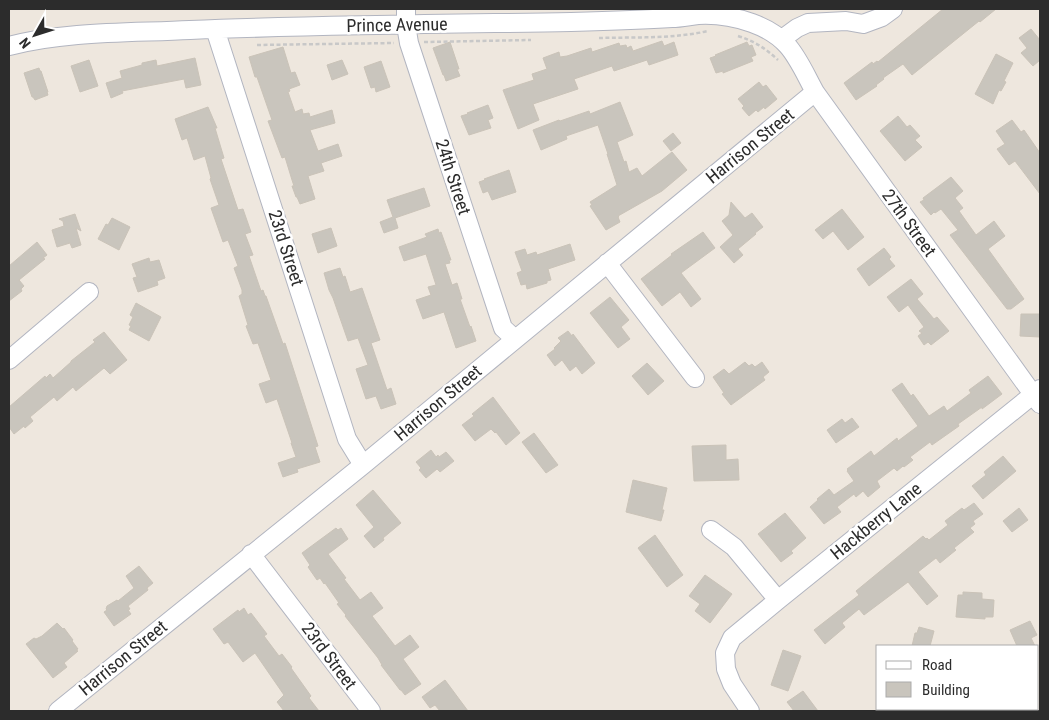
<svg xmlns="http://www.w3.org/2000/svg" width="1049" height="720" font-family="'Roboto Condensed',sans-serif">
	<rect width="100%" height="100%" fill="#eee7de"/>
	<path fill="#c9c5bd" stroke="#cac3b8" d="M943 9H996L980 22 979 21 912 75 903 64 883 78 884 79 876 85 877 86 856 100 844 83 872 62 873 64 877 61 878 62Z
		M1031 29 1040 40V60L1033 66 1021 53 1027 48 1019 38Z
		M662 41 664 46 674 42 678 55 649 65 647 60 614 71 612 66 574 79 578 89 533 104 539 120 518 129 503 90 534 80 532 74 547 69 543 58 559 52 560 57 567 56 591 48 592 52 619 43 620 46 626 45 627 48 631 46 633 51Z
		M450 42 459 69H457L460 76 446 81 444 75H443L433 48Z
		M747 42 749 46 752 45 756 55 751 57 753 61 723 73V71L716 73 710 58 716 56 715 55Z
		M283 47 291 73 295 72 300 85 289 89 290 91 288 92 295 112 302 109 303 114 309 113 310 117 332 110 335 123 310 130 318 151 338 144 342 156 321 163 324 171 308 176 315 199 300 204 297 197H296L292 186H294L292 180 285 157 282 158 268 121 272 120 257 77H255L249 57Z
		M996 54 1013 63 1004 81 1006 82 1001 91 999 90 993 104 975 94Z
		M195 58 201 85 186 88 184 79 122 91 123 93 111 98 106 83 122 78 120 71 142 65V63L156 60 157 66Z
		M89 60 98 86 80 92 71 66Z
		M342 60 348 74 332 80 327 65Z
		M381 61 390 87 376 92 375 87 371 88 364 67Z
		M39 68 40 71H41L48 92H47L48 95 35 100 33 97H32L24 73Z
		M759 82 763 87 766 85 777 99 765 109 764 107 758 112 756 110 749 116 742 108 744 106 738 99Z
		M620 102 633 135 617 142 624 162 626 161 629 172 637 168 642 176 672 152 687 170 662 191 618 216 619 217H618L620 222 606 230 590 206 592 205 590 202 617 185 607 154H608L598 125 566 136 567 139 541 150 533 130 559 120 560 121 589 111 590 114Z
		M488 105 493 118 488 120 491 128 469 135 461 116 468 114 467 113Z
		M208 107 217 128H215L224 158 221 159 238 210 243 209 251 232 245 234 253 255 249 256 261 291 263 290 265 296H266L283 344 285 343 318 446 315 447 320 462 297 469 298 472 283 477 278 463 296 457 291 443H292L277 399 266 403 259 384 271 380 258 343 253 344 246 326 248 325 239 296 242 294V290L234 268 238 266 228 240 223 242 211 208 219 205 210 179 211 178 205 156 194 160 187 138 182 140 175 119Z
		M898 116 907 127 910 125 920 136 915 140 922 147 905 161 880 131Z
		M1012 120 1021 132 1024 130 1040 153V194L1015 161 1009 165 997 149 1005 144 996 131Z
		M673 133 681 143 671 151 663 141Z
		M509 170 516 192 492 200 488 191 483 193 479 182 485 180 484 179Z
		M951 177 963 191 955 198 963 208 959 211 976 235 994 221 1005 236 988 249 1024 299 1011 309H1007L950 235 958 230 941 209 935 213 934 212 931 215 920 202 924 200 923 198Z
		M424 188 430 206 395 218 398 228 384 233 380 222 393 217 387 200Z
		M731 202 745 218 752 213 763 227 755 233 756 234 738 249 743 255 734 263 720 247 733 235 722 221 729 215Z
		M842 209 864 237 848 250 833 231 823 239 815 230Z
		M75 214 81 231 76 228 81 245 72 248 70 243 57 247 52 230 64 226 63 221 59 219Z
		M112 218 130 227 119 250 98 239 106 224 108 225Z
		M331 228 337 246 318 253 312 234Z
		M438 229 439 233 441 232 451 260H449L450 263 445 264 452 285 457 283 462 299H460L470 327 471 326 476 341 456 348 444 312 423 319 416 300 431 295 428 287 436 285 426 254 404 261 399 247 427 237 425 234Z
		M703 232 715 248 681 273 701 299 691 307 680 292 662 306 641 279 672 255 671 254Z
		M37 242 47 255 43 258 45 259 19 280 24 286 21 289 22 291 9 301V266Z
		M570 244 575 260 548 269 551 280 547 281V283L527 289 526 284 521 285 517 273 522 271 515 252 525 249 527 255 536 252 537 255Z
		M884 248 891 257 889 259 895 266 869 286 857 269Z
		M149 258 150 262 159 260 165 278 157 281 158 285 138 292 133 278 137 277 132 264Z
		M340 268 343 277 345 276 350 292 362 288 380 340 371 343 387 390 391 388 396 404 381 409 376 396 366 399 356 369 368 365 358 338 348 341 333 298 329 290 324 273Z
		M911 279 923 294 917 299 934 319 937 317 949 331 931 345 928 342 924 345 918 336 922 333 919 331 924 327 908 305 899 312 887 297Z
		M610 297 629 320 621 327 630 339 618 348 590 313Z
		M136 303 161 317 149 341 129 330 131 326 129 325 133 317 130 315Z
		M1021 314H1040V337L1020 336Z
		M568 331 572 336 573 334 595 363 582 374 576 366 570 371 562 360 555 366 547 355 555 349 554 348 561 341 558 338Z
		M104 332 127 360 110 374 104 368 76 391 73 387 57 401 54 397 30 417 33 421 25 428 24 426 14 434 9 427V407L45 376 46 378 50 374 53 378 71 362V361L95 342 93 340Z
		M745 362 749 366 752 364 755 367 762 362 769 372 763 377 765 380 731 405 722 394 724 393 713 377 724 369 729 374Z
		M647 363 664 381 648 395 632 376Z
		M988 376 1002 394 982 409V407L958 424 959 426 932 445 930 442 910 457 913 460 904 467 903 466 897 471 894 468 877 481 880 487 868 497 863 491 856 497 854 494 837 507 841 512 824 524 810 507 818 500 817 499 829 489 834 495 854 481 847 471 848 470 847 469 871 451 874 456 897 438 898 441 918 426 892 390 902 383 911 396 913 394 929 416 944 406 947 411 971 393 969 390Z
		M493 397 520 433 506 445 496 432 495 433 491 429 475 441 462 425 474 416 472 414Z
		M852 418 859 427 836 443 827 430 842 419 845 423Z
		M534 433 558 465 546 473 522 442Z
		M726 445V460L738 459 739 480 694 481 692 446Z
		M431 450 436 457 438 455 439 457 446 452 454 461 440 472 437 469 426 478 419 470 421 468 416 462Z
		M1003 456 1016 471 983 499 972 486 986 475 984 472Z
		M633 480 667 488 662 510H664L661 521 626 512Z
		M373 490 401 523 383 538 384 540 374 548 364 536 374 527 356 505Z
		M974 503 983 514 973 521 975 524 970 528 974 532 954 548 956 550 940 563 936 558 918 572 938 596 927 605 908 582 864 615 859 609 842 623 845 627 825 644 814 630 859 595 856 591 923 536 926 539 927 538 929 540 948 525 945 521 962 508 964 510Z
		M1019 508 1028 520 1012 532 1003 521Z
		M785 513 806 538 791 551 793 553 781 562 758 534Z
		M336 528 338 530 341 528 348 539 328 554 346 578 344 579 360 600 371 592 383 608 372 616 395 646 410 635 419 647 403 659 421 684 405 695 401 690H400L381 665H382L378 658 345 616 346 615 337 604 339 603 325 583 324 584 320 578 317 580 308 567 310 565 302 553Z
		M655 535 683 575 667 587 638 548Z
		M139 566 153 583 147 588 148 590 128 606 130 609 128 610 131 614 114 626 104 612 107 610 106 609 107 606 117 600 118 601 134 588 126 576Z
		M705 575 732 594 710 623 695 611 700 604 689 596Z
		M963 592 982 593V599L994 600 993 617H985V619L956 617 958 595H963Z
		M244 608 248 615 251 613 267 634 264 636 279 656 282 654 292 667 291 668 311 696 309 698 319 711H284L277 702 284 695 255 653 243 662 228 642 224 644 213 629 238 610 239 612Z
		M1030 621 1037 635 1031 638 1035 646H1017L1010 630Z
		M57 623 63 629 64 628 73 640 72 641 78 649 76 650 78 651 64 663 67 667 53 678 26 644 34 638 36 639 42 636Z
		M919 627 934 631 930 646H912L915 633H917Z
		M783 650 801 656 788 691 771 685Z
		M445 680 468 711H440L435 705 430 708 422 697Z
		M803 691 818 711H794L787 702Z"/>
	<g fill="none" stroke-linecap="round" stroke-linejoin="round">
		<g stroke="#b2b5c0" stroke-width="20">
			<path id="minor" d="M406 9V25L409 43 503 328 515 339
				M215 29 347 439 363 465
				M782 39 797 28 808 23 846 21 863 24 882 17 893 9
				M9 46C66 31 131 33 190 30 317 25 444 24 571 22 605 21 639 20 672 18 681 18 689 16 698 15 715 14 735 17 752 23 791 37 797 59 815 92L1040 404
				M607 263 695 378
				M9 360 89 292
				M711 530 734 547 778 600
				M251 554 371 711
				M1000 709 1002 711
				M58 711 363 465 815 92
				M750 711 732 684 726 669 725 653 732 638 778 600 1040 389"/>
		</g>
		<path stroke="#c8c8c8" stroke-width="2.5" stroke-dasharray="4 2.5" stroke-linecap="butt" d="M738 36C754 41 765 48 778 60
			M599 38C635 37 673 39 708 31
			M424 42 531 40
			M257 45 394 43"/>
		<use href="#minor" stroke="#fff" stroke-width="18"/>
	</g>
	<g text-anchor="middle" stroke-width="5" stroke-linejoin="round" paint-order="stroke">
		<g font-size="18" fill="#2c2c2c" stroke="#fff">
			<text transform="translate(397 25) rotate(-1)" y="6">Prince Avenue</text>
			<text transform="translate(750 146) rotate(-39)" y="6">Harrison Street</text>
			<text transform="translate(453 177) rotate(72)" y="6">24th Street</text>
			<text transform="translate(909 223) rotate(54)" y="6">27th Street</text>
			<text transform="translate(286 248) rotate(72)" y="6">23rd Street</text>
			<text transform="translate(438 403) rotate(-40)" y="6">Harrison Street</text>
			<text transform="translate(876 521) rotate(-39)" y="6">Hackberry Lane</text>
			<text transform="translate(329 656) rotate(53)" y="6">23rd Street</text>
			<text transform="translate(123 658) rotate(-39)" y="6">Harrison Street</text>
		</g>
	</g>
	<rect width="1049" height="720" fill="none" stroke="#2c2c2c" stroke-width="20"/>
	<rect x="876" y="645" width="162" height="65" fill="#ffffff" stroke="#ababab"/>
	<rect x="886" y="661" width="25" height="8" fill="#ffffff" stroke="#ababab"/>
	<text x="922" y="670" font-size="15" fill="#2c2c2c">Road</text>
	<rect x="886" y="682" width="25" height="15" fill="#c9c5bd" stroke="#ababab"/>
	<text x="922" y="695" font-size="15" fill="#2c2c2c">Building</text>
	<g transform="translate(35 35) rotate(231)" stroke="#ffffff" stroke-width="4" paint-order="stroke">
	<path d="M0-4L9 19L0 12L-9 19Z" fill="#2c2c2c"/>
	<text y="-8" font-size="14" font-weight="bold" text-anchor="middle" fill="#2c2c2c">N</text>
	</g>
</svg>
